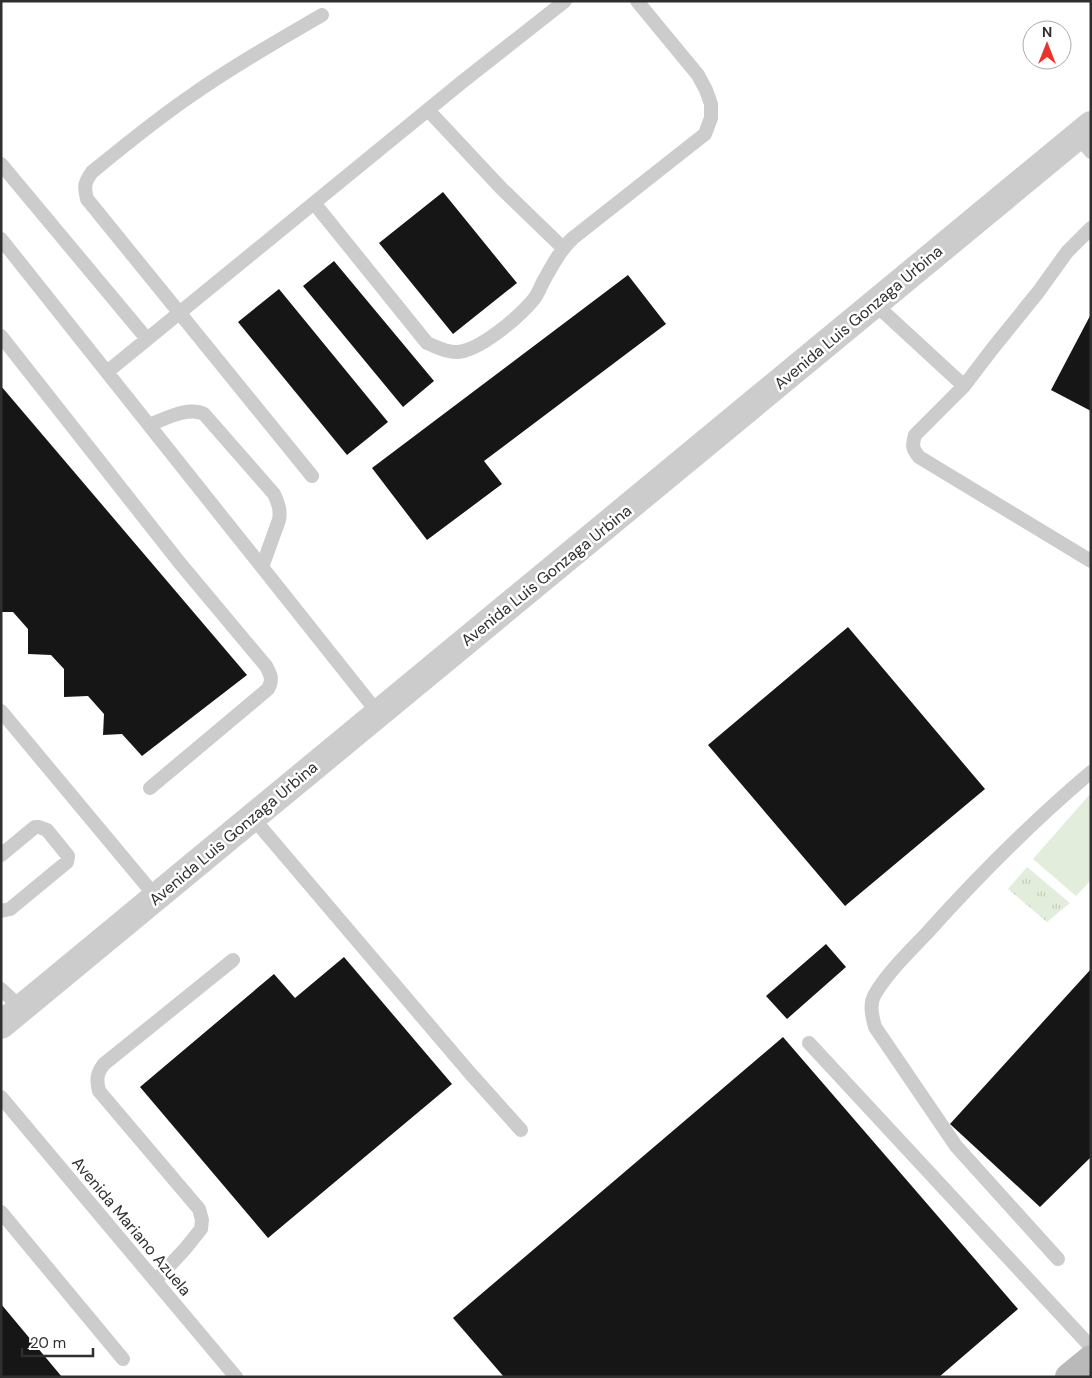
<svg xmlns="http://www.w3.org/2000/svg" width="1092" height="1378" font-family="'DM Sans',sans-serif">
	<defs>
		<pattern id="grass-tufts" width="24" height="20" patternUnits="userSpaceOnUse" patternTransform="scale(1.25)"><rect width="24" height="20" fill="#e3eddc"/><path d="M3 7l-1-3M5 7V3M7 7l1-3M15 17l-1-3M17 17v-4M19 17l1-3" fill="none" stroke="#c3ccbd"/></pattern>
	</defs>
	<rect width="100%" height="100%" fill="#fff"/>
	<path fill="url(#grass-tufts)" d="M1027 867 1070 903 1047 922 1008 889Z"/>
	<path fill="#e3eddc" d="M1091 793V880L1076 896 1033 859Z"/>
	<path fill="#161616" d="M443 192 517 283 453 334 379 243Z
		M334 261 434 381 403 407 303 286Z
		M628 275 666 324 484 461 502 484 427 540 372 468Z
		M279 289 388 422 347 455 238 322Z
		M1091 314V411L1051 390Z
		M1 386 247 675 142 756 122 734 103 735 104 714 88 696 64 697V669L51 655 28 654V629L13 612H1Z
		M848 627 985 789 845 906 708 745Z
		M826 944 846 967 787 1019 766 996Z
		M344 957 452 1084 268 1238 140 1087 274 974 295 998Z
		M1091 969V1157L1040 1207 950 1124Z
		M783 1037 1018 1309 939 1377H504L453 1318Z
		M1 1304 62 1377H1Z"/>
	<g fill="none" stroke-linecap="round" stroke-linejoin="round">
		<path stroke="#ccc" stroke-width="14" d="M428 110 501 188 563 248
			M1077 136 1091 152
			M1 164 147 339
			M314 203 427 343C437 347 445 352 456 352 479 352 520 316 534 299 538 294 540 288 543 282 552 266 560 250 573 238L705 134 711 118V104L706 90 698 75 637 1
			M1 239 378 713
			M875 304 964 386 915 435C912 446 912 448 919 457L1091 561
			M1 336 179 562 266 666C271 675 273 680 268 689L150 788
			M107 372 462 82 565 1
			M964 386 993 348 1039 291 1067 252 1091 228
			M149 425C165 419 188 406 204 414L274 494C278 503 281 510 279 520L262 567
			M312 476 87 199C84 187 84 183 92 172 125 145 159 117 195 93 236 64 279 40 322 15
			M1 711 156 897
			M253 818 469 1072 521 1130
			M1 855 35 827H39L47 830 68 856 67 862 10 909 1 911
			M1 989 22 1009
			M809 1043 1091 1347
			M1 1097 236 1377
			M1 1212 123 1359
			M1058 1259 956 1146 875 1027C872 1016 869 1004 875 994 888 972 910 951 927 933 978 876 1032 822 1091 772
			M155 1281 185 1249 201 1229 202 1220 199 1209 99 1091C96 1079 97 1073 104 1064L233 960"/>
		<path stroke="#ccc" stroke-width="28" d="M1 1025 1091 125"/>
		<path stroke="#b9b9b9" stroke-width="28" d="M1069 1377 1091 1359"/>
	</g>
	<g text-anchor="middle" stroke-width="5" stroke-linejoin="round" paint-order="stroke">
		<g font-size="16" fill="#2f2f2f" stroke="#fff">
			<text transform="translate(858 317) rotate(-40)" y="6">Avenida Luis Gonzaga Urbina</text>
			<text transform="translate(546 575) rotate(-39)" y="6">Avenida Luis Gonzaga Urbina</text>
			<text transform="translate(233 833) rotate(-40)" y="6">Avenida Luis Gonzaga Urbina</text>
			<text transform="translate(132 1226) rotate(50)" y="6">Avenida Mariano Azuela</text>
		</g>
	</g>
	<rect width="1092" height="1378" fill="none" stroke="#2f2f2f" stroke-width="5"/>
	<g transform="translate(1047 45)"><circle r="24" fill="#ffffff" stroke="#acacac"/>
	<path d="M0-4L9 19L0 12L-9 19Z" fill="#ed322a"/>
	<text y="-8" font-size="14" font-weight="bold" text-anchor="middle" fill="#2f2f2f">N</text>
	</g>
	<path d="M22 1348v8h71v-8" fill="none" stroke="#2f2f2f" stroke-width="2.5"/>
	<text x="30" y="1348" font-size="15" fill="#2f2f2f" stroke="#ffffff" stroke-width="4" paint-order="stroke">20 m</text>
</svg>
